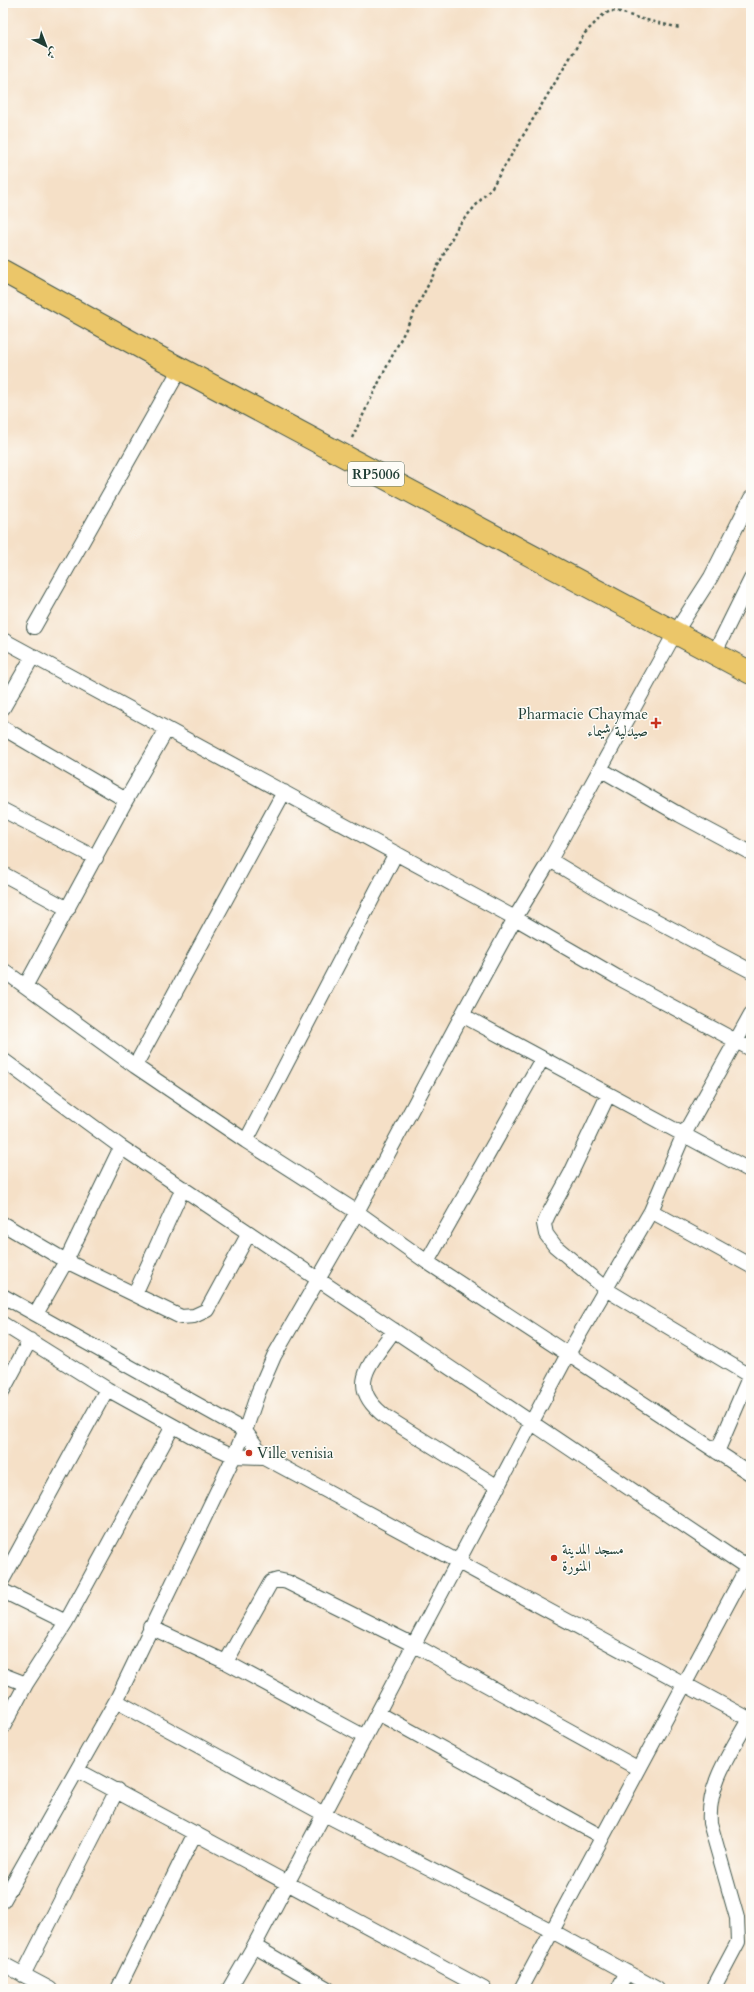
<svg xmlns="http://www.w3.org/2000/svg" width="754" height="1992" font-family="Cardo,Amiri,serif">
	<rect width="100%" height="100%" fill="#fdfcf7"/>
	<filter id="ink" filterUnits="userSpaceOnUse"><feTurbulence type="fractalNoise" baseFrequency=".025" numOctaves="2"/><feDisplacementMap in="SourceGraphic" scale="8" xChannelSelector="R" yChannelSelector="G"/><feConvolveMatrix kernelMatrix="1 2 1 2 8 2 1 2 1" color-interpolation-filters="sRGB"/></filter>
	<filter id="wash" filterUnits="userSpaceOnUse"><feTurbulence type="fractalNoise" baseFrequency=".012" numOctaves="4" result="noise"/><feDisplacementMap in="SourceGraphic" scale="16" xChannelSelector="R" yChannelSelector="G"/><feGaussianBlur stdDeviation="0.9" result="paint"/><feColorMatrix in="noise" values="0 0 0 0 0 0 0 0 0 0 0 0 0 0 0 0 0 1.4 0 .05"/><feComposite in="paint" operator="in"/></filter>
	<g filter="url(#wash)">
		<rect width="100%" height="100%" fill="#f5e0c7"/>
	</g>
	<g filter="url(#ink)">
		<g fill="none" stroke-linecap="round" stroke-linejoin="round">
			<g stroke="#3f554a" stroke-width="16">
				<path id="street" d="M34 627 180 369
					M3 640 515 918 617 977 751 1049
					M714 654 751 579
					M3 708 33 656
					M3 728 126 800
					M600 769 680 815 751 853
					M3 810 96 858
					M550 860 615 899 751 971
					M3 874 68 909
					M3 970 135 1066 246 1141 357 1212 427 1262 751 1474
					M26 985 126 800 167 729
					M462 1015 751 1171
					M3 1060 121 1147 751 1570
					M135 1066 284 792
					M608 1095 571 1173 548 1215 544 1224 546 1234 555 1246 607 1290 750 1376
					M246 1141 396 853
					M651 1211 751 1266
					M3 1224 66 1261 181 1317 194 1316 207 1310 249 1233
					M427 1262 542 1059
					M135 1294 183 1188
					M3 1296 245 1431 264 1457 751 1720
					M36 1314 66 1261 121 1147
					M3 1324 107 1389 199 1440 234 1456 264 1457
					M394 1330C371 1364 344 1385 386 1417L498 1487
					M3 1390 30 1340
					M717 1452 751 1373
					M3 1579 107 1389
					M3 1591 66 1622
					M150 1627 226 1662 365 1737
					M226 1662 271 1582 278 1580 287 1582 414 1645 639 1769
					M3 1675 26 1684
					M116 1701 324 1814 552 1931 657 1989
					M378 1713 602 1837
					M3 1727 26 1684 66 1622 173 1426
					M77 1770 484 1989
					M3 1901 116 1701 234 1456 245 1431 258 1393 274 1356 357 1212 462 1015 515 918 550 860 675 633 711 577 751 498
					M254 1946 328 1989
					M3 1964 50 1989
					M23 1975 117 1790
					M118 1989 195 1833
					M229 1989 254 1946 568 1354 651 1211 683 1136 751 1014
					M521 1989 751 1560
					M618 1989 627 1972
					M713 1989 738 1942 737 1918 710 1823C707 1784 731 1752 749 1719"/>
			</g>
			<g stroke="#3f554a" stroke-width="24">
				<path id="primary" d="M3 271 153 354 751 673"/>
			</g>
			<path stroke="#3f554a" stroke-width="2.5" stroke-dasharray="3 3" stroke-linecap="butt" d="M352 438 379 382 458 226 492 187 585 33 604 14 611 11 620 12 638 18 680 28"/>
			<use href="#street" stroke="#fff" stroke-width="14"/>
			<use href="#primary" stroke="#ebc669" stroke-width="22"/>
		</g>
	</g>
	<g fill="#c8321e" stroke="#fdfcf7" stroke-width="1.5">
		<path d="M654 717h4v4h4v4h-4v4h-4v-4h-4v-4h4z"/>
		<circle cx="249" cy="1453" r="4"/>
		<circle cx="554" cy="1558" r="4"/>
	</g>
	<g text-anchor="middle" stroke-width="3" stroke-linejoin="round" paint-order="stroke">
		<rect fill="#fdfcf7" stroke="#62766e" stroke-width="1" x="348" y="462" width="56" height="24" rx="3"/>
		<g font-size="14" font-weight="bold" fill="#1f3d34">
			<text x="376" y="479">RP5006</text>
		</g>
		<g font-size="15" fill="#1f3d34" stroke="#fdfcf7" text-anchor="start">
			<text x="648" y="719" text-anchor="end">Pharmacie Chaymae<tspan x="648" dy="17">صيدلية شيماء</tspan></text>
			<text x="257" y="1458">Ville venisia</text>
			<text x="562" y="1554">مسجد المدينة<tspan x="562" dy="17">المنورة</tspan></text>
		</g>
	</g>
	<rect width="754" height="1992" fill="none" stroke="#fdfcf7" stroke-width="16"/>
	<g transform="translate(46 46) rotate(138)" stroke="#fdfcf7" stroke-width="3" paint-order="stroke">
	<path d="M0-3L7 15L0 10L-7 15Z" fill="#1f3d34"/>
	<text y="-6" font-size="11" font-weight="bold" text-anchor="middle" fill="#1f3d34">ش</text>
	</g>
</svg>
